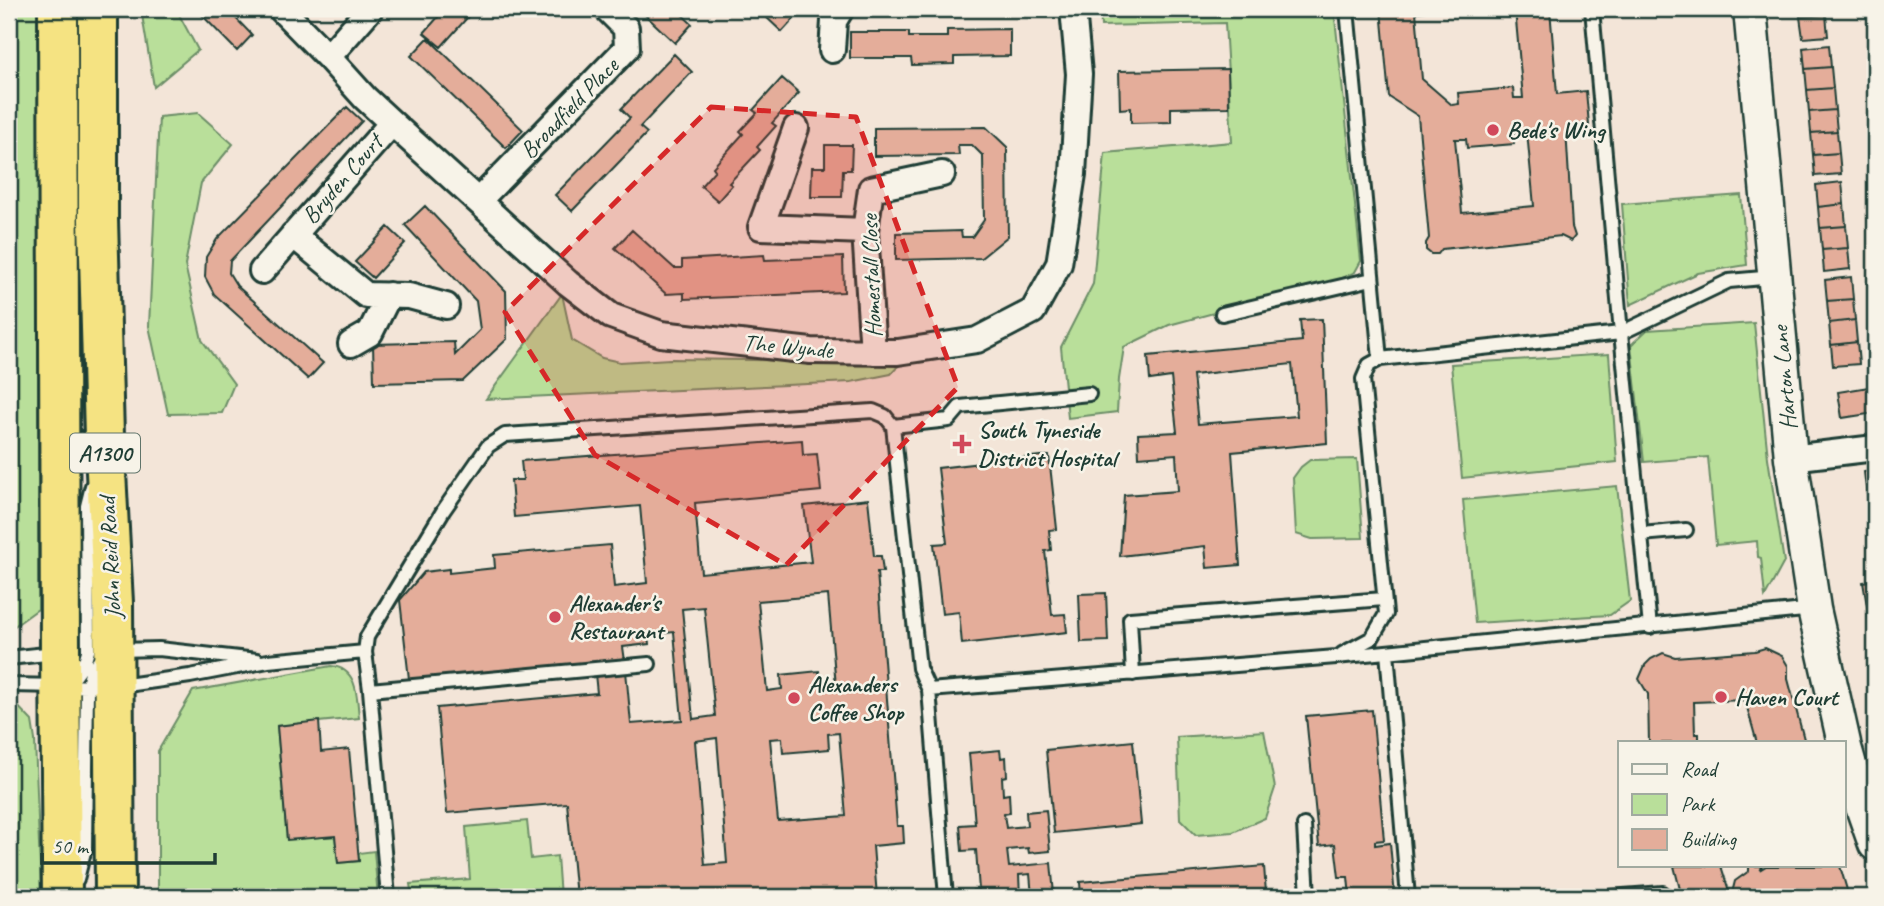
<svg xmlns="http://www.w3.org/2000/svg" width="1884" height="906" font-family="Caveat,sans-serif">
	<rect width="100%" height="100%" fill="#f3e5d8"/>
	<filter id="ink" filterUnits="userSpaceOnUse"><feTurbulence type="fractalNoise" baseFrequency=".0143" numOctaves="2"/><feDisplacementMap in="SourceGraphic" scale="14" xChannelSelector="R" yChannelSelector="G"/><feConvolveMatrix kernelMatrix="1 2 1 2 8 2 1 2 1" color-interpolation-filters="sRGB"/></filter>
	<g filter="url(#ink)">
		<path fill="#b9df9a" stroke="#6c8e67" stroke-width="2" d="M9 9H41L38 128V609L9 630Z
			M141 9H176L198 50 154 87Z
			M1100 9H1334L1361 261 1355 272 1341 279 1169 325 1124 347 1119 379 1117 412 1068 418 1061 347 1093 284 1105 153 1232 142 1225 23 1101 26Z
			M198 113 233 144 201 183 185 265 202 340 234 384 222 413 168 414 149 326 159 117Z
			M1741 195 1747 265 1698 273 1630 305 1622 204Z
			M562 294 572 340 602 358 620 362 670 359 902 362 891 374 851 382 486 399Z
			M1754 323 1768 458 1784 562 1765 597 1761 558 1758 557 1757 541 1716 545 1708 457 1644 462 1631 345 1647 330Z
			M1609 354 1617 462 1462 478 1451 364Z
			M1357 459 1363 538 1312 539 1296 534 1293 478 1301 467 1310 460Z
			M1617 486 1630 601 1610 615 1475 623 1463 500Z
			M331 666C358 668 357 697 359 718L277 726 287 839 335 836 338 863 359 861 358 853 374 851 378 897H158V751L193 691Z
			M9 700H12L32 721 35 740 41 897H9Z
			M1264 731 1275 788 1265 818 1233 832 1196 835 1180 819 1177 737Z
			M527 821 531 859 557 856 560 897H412L410 884 470 879 466 827Z"/>
		<path fill="#e4ad9a" stroke="#1f3d34" stroke-width="2" fill-rule="evenodd" d="M196 9H227L252 35 237 51Z
			M445 9H475L441 47 424 33Z
			M645 9H676L692 24 675 43 642 12Z
			M772 9H803L782 32 765 16Z
			M1381 9H1445L1416 12 1422 79 1452 105 1459 104 1458 93 1513 88 1514 98H1523L1515 9H1550L1557 94 1586 91 1589 125 1566 129 1572 227 1575 236 1571 241 1561 236 1442 249 1438 254H1431L1426 250V243L1429 238 1418 116 1389 97ZM1527 132 1534 206 1462 213 1455 139H1466L1467 148 1514 144 1513 133Z
			M1800 9H1825L1826 15 1800 17Z
			M1826 15 1828 36 1803 38 1800 17Z
			M1010 29V56L954 57V64L912 65 911 58H850V32H909V37H947V30Z
			M428 38 523 130 506 148 411 56Z
			M1829 45 1831 67 1805 69 1803 48Z
			M674 54 692 72 640 127 647 133 572 211 555 195 630 118 621 109Z
			M1831 67 1833 88 1807 90 1805 69Z
			M1228 69 1229 107 1171 108V122L1131 123V108L1120 109 1119 71Z
			M782 78 799 93 772 123 776 126 757 147 760 150 729 183 732 185 718 201 701 186 715 170 713 167 743 134 740 131 757 113 753 110Z
			M1833 88 1835 110 1809 112 1807 90Z
			M347 107 362 121 230 261 229 273 237 286 323 363 308 379 214 294 205 277 206 257 217 239Z
			M1835 110 1837 131 1811 133 1809 112Z
			M986 127 1007 147 1008 236 981 258 896 260V233L961 231 962 237H972L984 220 983 156 972 145H958L959 155 874 156V128Z
			M1837 131 1839 153 1813 155 1811 133Z
			M825 145H852L851 170H843L842 197H811L812 167H825Z
			M1839 153 1841 174 1815 176 1813 155Z
			M1842 182 1844 204 1818 207 1816 185Z
			M1844 204 1846 226 1820 228 1818 207Z
			M425 206 506 291 507 339 463 381 374 383 373 344 454 342 455 355 480 330 476 301 405 225Z
			M1846 226 1848 248 1822 250 1820 228Z
			M388 227 405 243 373 278 355 262Z
			M632 230 674 268H682V260L764 255 765 260 843 257 844 292 684 299V293L666 294 615 248Z
			M1848 248 1850 269 1824 272 1822 250Z
			M1851 277 1853 299 1827 301 1825 280Z
			M1853 299 1855 320 1829 323 1827 301Z
			M1322 319 1327 443 1232 452 1240 565 1207 568 1205 546 1120 556 1124 495 1178 491 1176 454 1139 457 1138 434 1177 432 1171 377 1150 380 1148 356 1302 341 1300 320ZM1292 364 1297 416 1198 424 1193 375Z
			M1855 320 1857 342 1831 345 1829 323Z
			M1857 342 1859 364 1833 366 1831 345Z
			M1875 386V413L1842 418 1838 392Z
			M802 440 803 455 817 454 821 491 695 503 701 573 811 562 804 506 868 499 874 556H881L883 572H877L897 826H903L904 843 873 846 877 897H576L567 803 447 813 437 708 597 693 595 674 626 671 631 724 682 720 674 632 648 635 649 644 623 647 625 661 409 679 400 600 424 572 449 569V573L495 568 494 555 610 545 614 587 647 583 640 506 514 517 511 480H523L521 461ZM828 595 836 686 821 688 819 671 781 675 782 689 767 691 758 601ZM704 607 715 716 693 719 682 609ZM839 733 846 816 778 821 770 739 782 738 783 753 829 749 828 734ZM717 738 727 863 705 865 695 741Z
			M1040 456H1049L1057 529 1049 530 1051 550 1045 551 1052 615 1065 614 1067 632 962 644 959 612 942 614 934 544 947 543 938 468Z
			M1875 470V488L1866 489 1864 472Z
			M1875 488V506L1869 507 1866 489Z
			M1875 506V523L1872 524 1869 507Z
			M1875 580V599L1866 600 1863 582Z
			M1106 593 1108 641 1081 642 1079 594Z
			M1875 599V617L1869 619 1866 600Z
			M1765 648 1782 656 1788 666V679L1805 743H1757L1745 700 1694 702 1695 734H1699V743H1649L1648 694 1639 679 1645 665 1651 659 1663 653 1675 657 1755 651Z
			M1372 710 1384 840 1375 841V845L1390 843 1395 897H1350L1348 877H1339L1335 844 1319 846 1306 716Z
			M319 721 321 752 349 749 359 861 338 863 335 836 287 840 277 726Z
			M1133 741 1141 824 1054 833 1046 750Z
			M1000 750 1001 758 1006 757 1007 776 1002 777 1003 795 1009 794 1010 813 1004 814 1006 828 1027 826 1026 812 1046 810 1050 851 1029 853 1028 848 1007 850 1009 867 1051 863 1054 894 1032 896 1030 874 1019 875 1020 897H973V890H979L976 850 962 851 960 825 975 824 969 753Z
			M1264 866 1266 893 1219 897H1081L1080 882Z
			M1674 866H1721L1731 897 1735 881 1749 871V866H1762L1761 869 1766 866H1840L1849 897H1682Z"/>
		<g fill="none" stroke-linecap="round" stroke-linejoin="round">
			<g stroke="#1f3d34" stroke-width="18">
				<path id="service" d="M1347 9 1380 359
					M1592 9 1621 333 1650 627
					M1222 314 1372 279
					M893 426 949 420 960 407 1089 394
					M1641 534 1686 530
					M118 650 159 649 257 660
					M1387 652 1408 897
					M1342 654 1372 638 1386 614 1363 379 1369 365 1380 359 1621 333 1729 281 1774 277
					M9 658 55 653
					M1133 674 1130 619 1384 599
					M69 682C80 673 85 664 88 651L87 506 92 486
					M9 685 113 687 190 676 268 661 365 652
					M370 690 649 664
					M929 690 1336 657 1814 609
					M1304 825 1308 897
					M77 879 85 848 87 688 92 670 104 655
					M388 897 370 690 365 652 367 637 443 511 488 446 505 435 873 411 885 416 893 426 919 668 929 690 946 897
					M1610 897 1663 893 1667 897"/>
			</g>
			<g stroke="#1f3d34" stroke-width="30">
				<path id="minor" d="M281 9 328 57 370 9
					M832 50 834 21 841 9
					M328 57 365 98 392 123 568 283 611 316 661 334 811 351 898 352 977 340 1033 311 1059 264 1073 174 1079 74 1073 9
					M796 128 761 227 865 231
					M478 201 627 48 626 28 607 9
					M293 235 366 295 409 296 446 306
					M262 271 392 123
					M351 344 370 333 389 295
					M873 352 865 231 871 189 942 174
					M1791 458 1875 448"/>
			</g>
			<g stroke="#1f3d34" stroke-width="37">
				<path id="tertiary" d="M1750 9 1791 458 1814 609 1844 743
					M1844 744 1862 807 1875 844"/>
			</g>
			<g stroke="#1f3d34" stroke-width="44">
				<path id="trunk" d="M58 9 60 653 62 897
					M98 9V220L104 435 113 603 115 897"/>
			</g>
			<use href="#service" stroke="#f7f3e8" stroke-width="12"/>
			<use href="#minor" stroke="#f7f3e8" stroke-width="24"/>
			<use href="#tertiary" stroke="#f7f3e8" stroke-width="32"/>
			<use href="#trunk" stroke="#f5e382" stroke-width="38"/>
		</g>
	</g>
	<path fill="#d62828" fill-opacity="0.2" stroke="#d62828" stroke-width="5" stroke-dasharray="14 9" stroke-linejoin="round" d="M711 107 856 117 958 387 786 565 595 455 505 312Z"/>
	<g fill="#d1495b" stroke="#f7f3e8" stroke-width="2.5">
		<circle cx="1493" cy="130" r="7"/>
		<path d="M958.5 433.5h7v7h7v7h-7v7h-7v-7h-7v-7h7z"/>
		<circle cx="555" cy="617" r="7"/>
		<circle cx="1721" cy="697" r="7"/>
		<circle cx="794" cy="698" r="7"/>
	</g>
	<g text-anchor="middle" stroke-width="5" stroke-linejoin="round" paint-order="stroke">
		<rect fill="#f7f3e8" stroke="#60746a" stroke-width="2" x="70" y="433.5" width="70" height="39" rx="5"/>
		<g font-size="23" font-weight="bold" fill="#1f3d34">
			<text x="105" y="461">A1300</text>
		</g>
		<g font-size="24" fill="#1f3d34" stroke="#f7f3e8">
			<text transform="translate(569 108) rotate(-46)" y="8">Broadfield Place</text>
			<text transform="translate(342 179) rotate(-49)" y="8">Bryden Court</text>
			<text transform="translate(871 276) rotate(-92)" y="8">Homestall Close</text>
			<text transform="translate(788 346) rotate(5)" y="8">The Wynde</text>
			<text transform="translate(1784 378) rotate(-95)" y="8">Harton Lane</text>
			<text transform="translate(110 558) rotate(-93)" y="8">John Reid Road</text>
		</g>
		<g font-size="24" font-weight="bold" fill="#1f3d34" stroke="#f7f3e8" text-anchor="start">
			<text x="1507" y="138">Bede's Wing</text>
			<text x="978" y="438">South Tyneside<tspan x="978" dy="28">District Hospital</tspan></text>
			<text x="569" y="611">Alexander's<tspan x="569" dy="28">Restaurant</tspan></text>
			<text x="808" y="692">Alexanders<tspan x="808" dy="28">Coffee Shop</tspan></text>
			<text x="1735" y="705">Haven Court</text>
		</g>
	</g>
	<rect width="1884" height="906" fill="none" stroke="#f7f3e8" stroke-width="35"/>
	<rect x="18" y="18" width="1849" height="871" fill="none" stroke="#1f3d34" stroke-width="2.5" filter="url(#ink)"/>
	<rect x="1618" y="741" width="228" height="126" fill="#f7f3e8" stroke="#a1aaa0" stroke-width="2"/>
	<rect x="1632" y="764" width="35" height="10" fill="#f7f3e8" stroke="#a1aaa0" stroke-width="2"/>
	<text x="1681" y="776" font-size="21" fill="#1f3d34">Road</text>
	<rect x="1632" y="794" width="35" height="21" fill="#b9df9a" stroke="#a1aaa0" stroke-width="2"/>
	<text x="1681" y="811" font-size="21" fill="#1f3d34">Park</text>
	<rect x="1632" y="829" width="35" height="21" fill="#e4ad9a" stroke="#a1aaa0" stroke-width="2"/>
	<text x="1681" y="846" font-size="21" fill="#1f3d34">Building</text>
	<path d="M42 853v10h173v-10" fill="none" stroke="#1f3d34" stroke-width="3.5"/>
	<text x="52" y="853" font-size="21" fill="#1f3d34" stroke="#f7f3e8" stroke-width="5" paint-order="stroke">50 m</text>
</svg>
